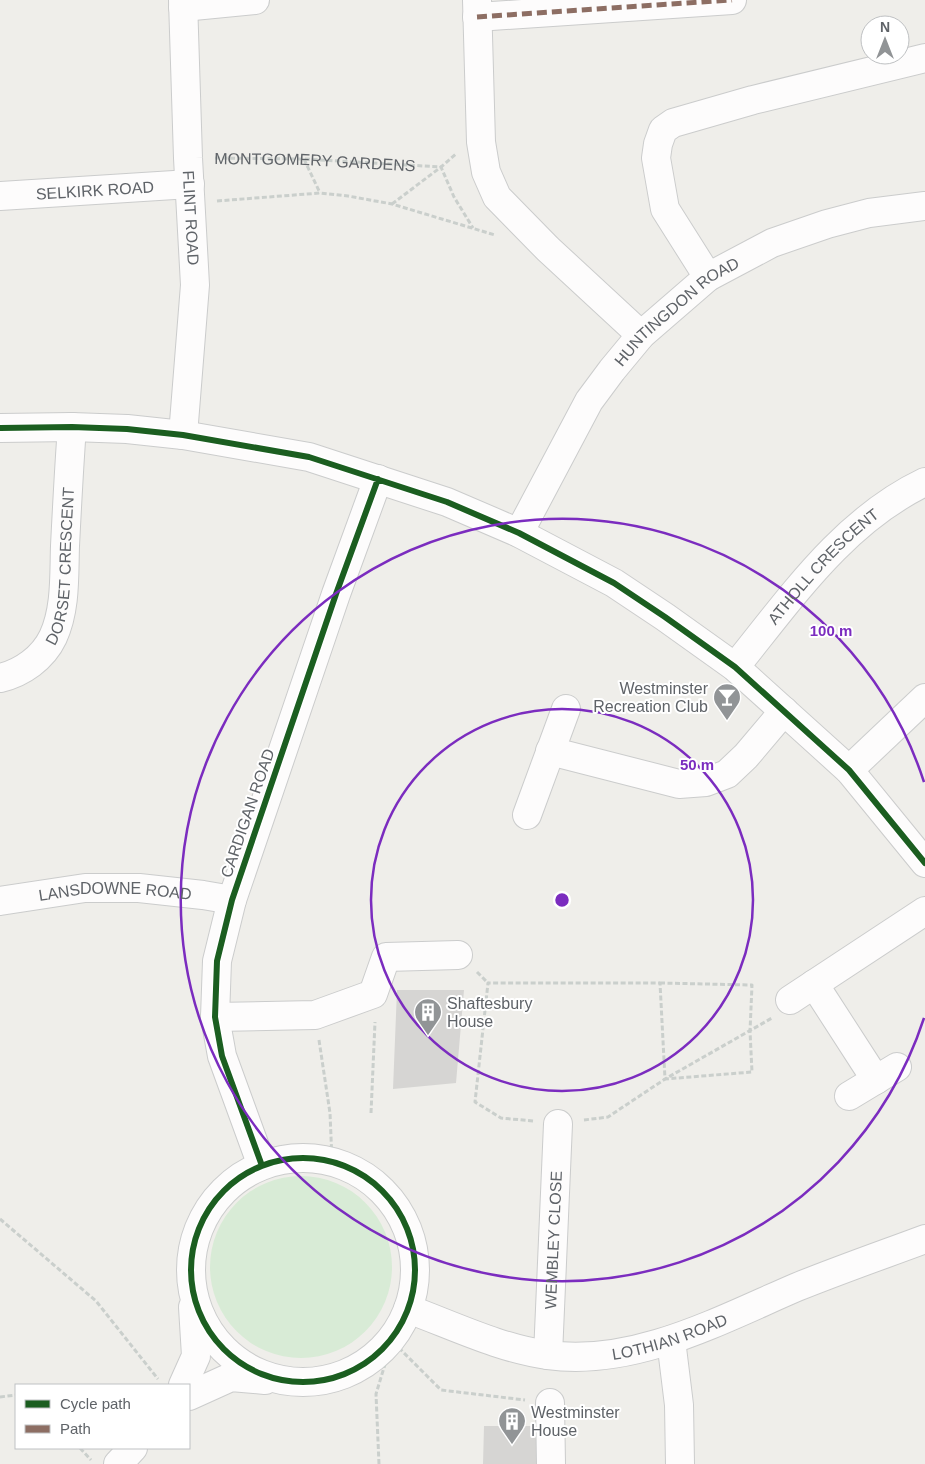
<svg xmlns="http://www.w3.org/2000/svg" width="925" height="1464" font-family="Helvetica,sans-serif">
	<rect width="100%" height="100%" fill="#efeeea"/>
	<path fill="#d8ebd6" d="M210 1267a91 91 0 1 1 182 0a91 91 0 1 1-182 0Z"/>
	<path fill="#d6d5d3" d="M397 990H464L456 1083 393 1089Z
		M484 1426H542L541 1464H483Z"/>
	<g fill="none" stroke-linecap="round" stroke-linejoin="round">
		<g stroke="#cbcccc" stroke-width="30">
			<g id="minor">
				<path id="s2" d="M183 0 188 158 195 285 183 435"/>
				<path d="M477 0 481 142 486 172 497 197 548 249 641 335"/>
				<path d="M183 7 255 0"/>
				<path d="M477 17 732 0"/>
				<path id="s3" d="M0 196 190 184"/>
				<path d="M708 277 665 209 656 158 658 144 663 130 673 123 753 100 925 58"/>
				<path d="M0 428 72 427 127 429 183 435 309 457 447 502 519 533 614 583 665 617 735 667 849 770 925 863"/>
				<path id="s4" d="M519 533 589 401 612 370 641 335 708 277 772 243 827 224 869 213 925 206"/>
				<path id="s5" d="M735 667C791 598 843 521 925 482"/>
				<path id="s6" d="M0 678C22 673 43 658 53 637 66 609 64 575 65 546 67 506 69 467 72 427"/>
				<path d="M550 751 679 784 706 782 727 774 746 756 784 711"/>
				<path d="M849 770 925 698"/>
				<path d="M527 815 566 709"/>
				<path id="s7" d="M0 901 85 888H139L203 895 232 900"/>
				<path d="M814 984 876 1080"/>
				<path d="M790 1000 925 911"/>
				<path d="M215 1017 315 1015 373 994 386 957 458 955"/>
				<path d="M849 1096 897 1067"/>
				<circle cx="303" cy="1270" r="112"/>
				<path d="M261 1163 222 1056 215 1017 217 961 232 900 336 594 378 479"/>
				<path id="s8" d="M408 1309C452 1325 501 1349 548 1355 634 1367 720 1320 797 1287 839 1270 882 1255 925 1239"/>
				<path d="M671 1340 679 1405 680 1464"/>
				<path id="s9" d="M548 1355 558 1124"/>
				<path d="M183 1385 196 1356 193 1307"/>
				<path d="M189 1396 231 1377 265 1380"/>
				<path d="M550 1403 551 1464"/>
				<path d="M118 1464 133 1448"/>
			</g>
		</g>
		<g stroke="#cacfcc" stroke-width="3" stroke-dasharray="5 2.5" stroke-linecap="butt">
			<path id="s1" d="M215 158 304 159 441 167 456 154"/>
			<path d="M304 159 320 193"/>
			<path d="M217 201 320 193 348 196 392 204 495 235"/>
			<path d="M392 204 441 167 454 197 473 228"/>
			<path d="M477 972 488 983"/>
			<path d="M660 983 752 985 750 1031 752 1072 665 1079Z"/>
			<path d="M319 1040 330 1113 332 1161"/>
			<path d="M371 1113 375 1022"/>
			<path d="M584 1120 608 1117 665 1079 772 1018"/>
			<path d="M533 1121 501 1118 475 1102 488 983H660"/>
			<path d="M0 1219 96 1301 158 1379"/>
			<path d="M0 1397 16 1395"/>
			<path d="M80 1448 91 1460"/>
			<path d="M379 1464 376 1394 392 1341 441 1390 525 1400"/>
		</g>
		<use href="#minor" stroke="#fdfcfc" stroke-width="28"/>
		<path stroke="#8d6e63" stroke-width="5" stroke-dasharray="10 5" stroke-linecap="butt" d="M477 17 732 0"/>
		<g stroke="#fff" stroke-width="9">
			<path id="cycleway" d="M0 428 72 427 127 429 183 435 309 457 447 502 519 533 614 583 665 617 735 667 849 770 925 863
				M191 1270a112 112 0 1 1 224 0a112 112 0 1 1-224 0Z
				M261 1163 222 1056 215 1017 217 961 232 900 336 594 378 479"/>
		</g>
		<use href="#cycleway" stroke="#1b5e20" stroke-width="6"/>
	</g>
	<g fill="none" stroke="#7b2cbf" stroke-width="2.5">
		<circle cx="562" cy="900" r="191"/>
		<path d="M924 1018A381 381 0 1 1 924 782"/>
	</g>
	<defs>
		<g id="bar-pin" transform="scale(1.4375)"><path d="M0 17L-7.5 6A9.5 9.5 0 1 1 7.5 6Z" fill="#919496" stroke="#fff"/><path d="M-6-5H6L.8 .8V4.5H3.5V6h-7V4.5H-.8V.8Z" fill="#fff"/></g>
		<g id="building-pin" transform="scale(1.4375)"><path d="M0 17L-7.5 6A9.5 9.5 0 1 1 7.5 6Z" fill="#919496" stroke="#fff"/><path d="M-4-6H4V6H1V3H-1V6H-4ZM-2.5-4.3h1.7v1.8h-1.7ZM.8-4.3h1.7v1.8H.8ZM-2.5-1h1.7V.8h-1.7ZM.8-1h1.7V.8H.8Z" fill="#fff"/></g>
	</defs>
	<g fill-rule="evenodd">
		<use href="#bar-pin" x="727" y="697"/>
		<use href="#building-pin" x="428" y="1012"/>
		<use href="#building-pin" x="512" y="1421"/>
	</g>
	<g text-anchor="middle" stroke-width="4" stroke-linejoin="round" paint-order="stroke">
		<g font-size="16" fill="#5f6368" stroke="#fff">
			<text dy="6" stroke="none"><textPath href="#s1" startOffset="100">MONTGOMERY GARDENS</textPath></text>
			<text dy="6" stroke="none"><textPath href="#s3" startOffset="95">SELKIRK ROAD</textPath></text>
			<text dy="6" stroke="none"><textPath href="#s2" startOffset="218">FLINT ROAD</textPath></text>
			<text dy="6" stroke="none"><textPath href="#s4" startOffset="276">HUNTINGDON ROAD</textPath></text>
			<text dy="6" stroke="none"><textPath href="#s6" startOffset="141">DORSET CRESCENT</textPath></text>
			<text dy="6" stroke="none"><textPath href="#s5" startOffset="134">ATHOLL CRESCENT</textPath></text>
			<text transform="translate(247 813) rotate(-71)" y="6">CARDIGAN ROAD</text>
			<text dy="6" stroke="none"><textPath href="#s7" startOffset="116">LANSDOWNE ROAD</textPath></text>
			<text dy="6" stroke="none"><textPath href="#s9" startOffset="115">WEMBLEY CLOSE</textPath></text>
			<text dy="6" stroke="none"><textPath href="#s8" startOffset="272">LOTHIAN ROAD</textPath></text>
		</g>
		<g font-size="16" fill="#5f6368" stroke="#fff" text-anchor="start">
			<text x="708" y="694" text-anchor="end">Westminster<tspan x="708" dy="18">Recreation Club</tspan></text>
			<text x="447" y="1009">Shaftesbury<tspan x="447" dy="18">House</tspan></text>
			<text x="531" y="1418">Westminster<tspan x="531" dy="18">House</tspan></text>
		</g>
	</g>
	<circle cx="562" cy="900" r="8" fill="#7b2cbf" stroke="#fff" stroke-width="2.5"/>
	<g font-size="15" text-anchor="middle" font-weight="bold" fill="#7b2cbf" stroke="#fff" stroke-width="4" stroke-linejoin="round" paint-order="stroke">
		<text x="831" y="636">100 m</text>
		<text x="697" y="770">50 m</text>
	</g>
	<rect x="15" y="1384" width="175" height="65" fill="#ffffff" stroke="#bfc1c3"/>
	<rect x="25" y="1400" width="25" height="8" fill="#1b5e20" stroke="#bfc1c3"/>
	<text x="60" y="1409" font-size="15" fill="#5f6368">Cycle path</text>
	<rect x="25" y="1425" width="25" height="8" fill="#8d6e63" stroke="#bfc1c3"/>
	<text x="60" y="1434" font-size="15" fill="#5f6368">Path</text>
	<g transform="translate(885 40)"><circle r="24" fill="#ffffff" stroke="#bfc1c3"/>
	<path d="M0-4L9 19L0 12L-9 19Z" fill="#919496"/>
	<text y="-8" font-size="14" font-weight="bold" text-anchor="middle" fill="#5f6368">N</text>
	</g>
</svg>
